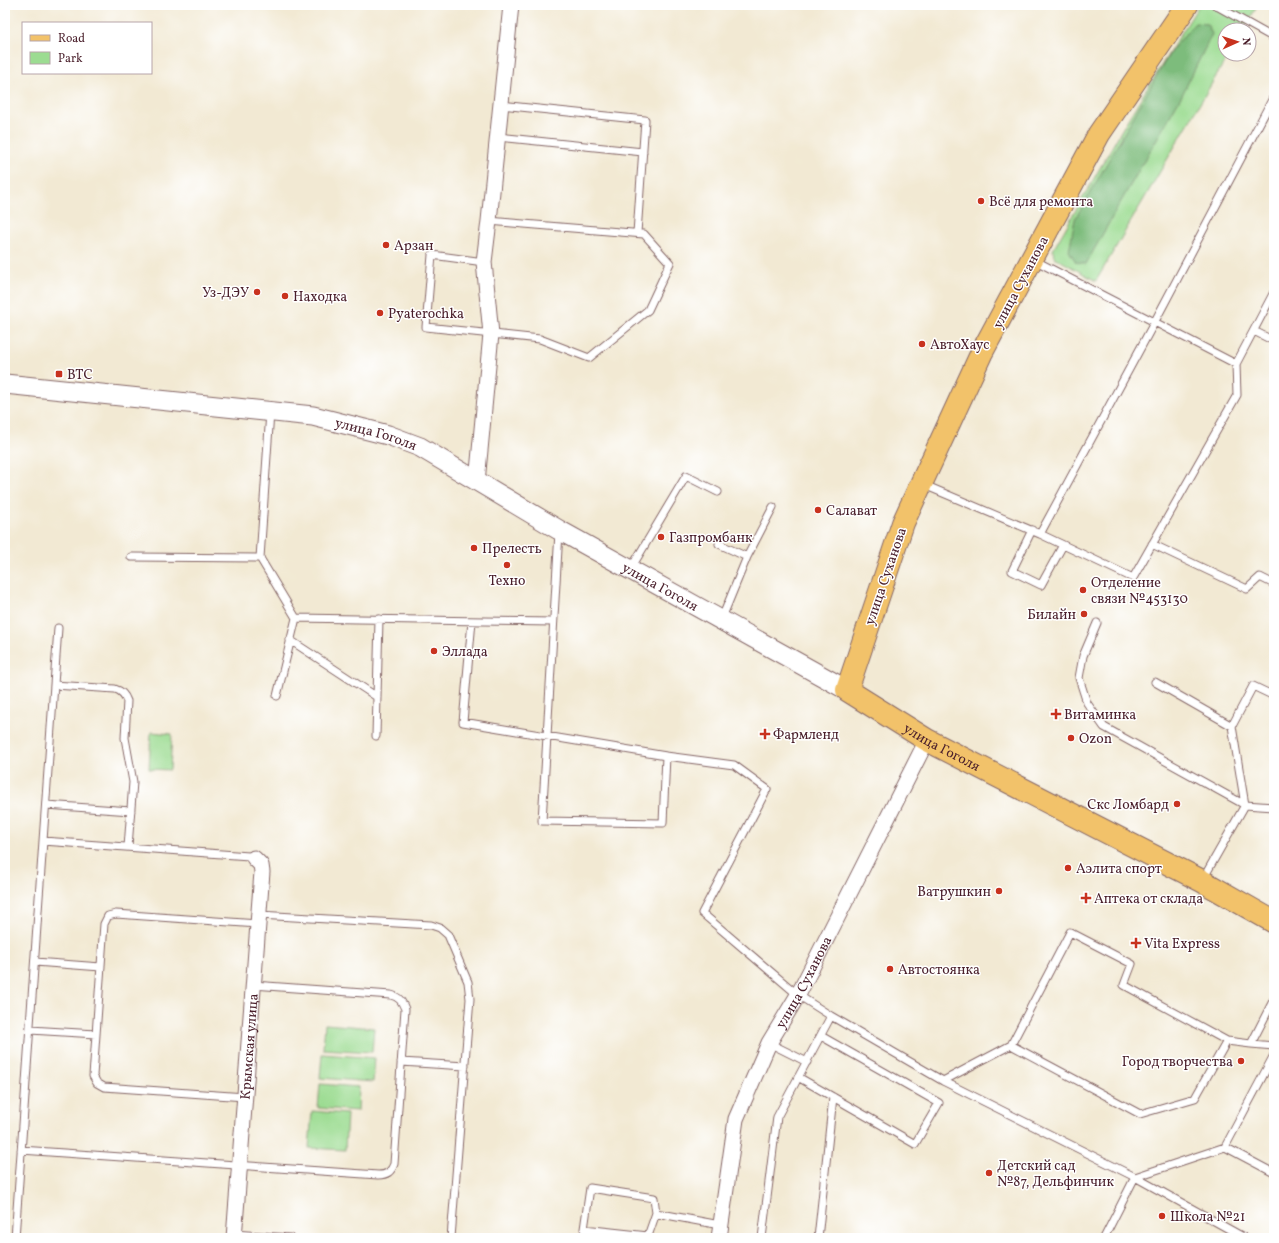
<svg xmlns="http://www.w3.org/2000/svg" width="1279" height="1243" font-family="Vollkorn,serif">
	<rect width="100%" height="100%" fill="#fff"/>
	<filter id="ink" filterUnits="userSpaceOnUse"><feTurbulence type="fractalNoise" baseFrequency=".025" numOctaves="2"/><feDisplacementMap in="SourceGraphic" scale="8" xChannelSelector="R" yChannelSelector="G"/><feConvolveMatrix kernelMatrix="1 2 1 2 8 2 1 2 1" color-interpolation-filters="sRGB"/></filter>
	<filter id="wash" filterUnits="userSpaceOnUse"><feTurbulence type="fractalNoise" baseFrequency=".012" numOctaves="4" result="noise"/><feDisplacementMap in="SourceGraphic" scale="16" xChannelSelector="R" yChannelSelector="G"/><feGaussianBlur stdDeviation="0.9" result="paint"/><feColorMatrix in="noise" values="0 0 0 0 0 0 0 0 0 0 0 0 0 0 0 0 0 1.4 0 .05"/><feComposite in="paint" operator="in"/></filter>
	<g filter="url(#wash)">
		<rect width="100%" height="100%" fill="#f2e9d3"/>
		<path fill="#9cdc92" stroke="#737e5e" d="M1199 5H1258L1243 30H1225V54H1229L1096 281 1054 257 1053 250 1128 119Z
			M151 732 172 734 170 770 149 769Z
			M325 1024 374 1028 372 1052 323 1049Z
			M322 1054 375 1058 373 1082 320 1078Z
			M320 1084 359 1087 358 1111 318 1108Z
			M312 1111 347 1114 345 1150 309 1148Z"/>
		<path fill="#7dbc7c" stroke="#646e54" d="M1195 23 1207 24 1212 34 1182 95 1119 205 1086 264 1076 262 1069 251 1075 219 1171 51Z"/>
	</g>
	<g filter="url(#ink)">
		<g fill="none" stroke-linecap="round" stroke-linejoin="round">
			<g stroke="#856666" stroke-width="9">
				<path id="service" d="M1215 5 1274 38
					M501 105 645 120 637 233
					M498 137 643 152
					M1034 260 1236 364 1274 292
					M484 262 432 255 426 327 540 339 589 358 648 310 670 263 644 234 489 221
					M1254 331 1274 341
					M270 412 260 558 296 618 277 696
					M922 484 1040 534 1133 578 1237 395 1236 364
					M1032 530 1012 571 1041 585 1063 545
					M559 532 542 821 663 823 666 756
					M1040 534 1154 323 1274 96
					M719 544 747 557
					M1152 544 1247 589 1260 577 1274 584
					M131 557 260 558
					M630 570 686 476 718 492
					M296 618 553 622
					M722 618 747 557 773 507
					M472 621 463 722 666 756 734 765 767 789 702 913 798 995 831 1016 943 1081 1011 1045 1140 1114 1195 1098 1227 1041
					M1097 623 1083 656 1079 678 1087 703 1104 727 1245 805
					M290 640 377 697
					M1155 682 1232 726
					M54 685 115 689C122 691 125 695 127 701L125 738 133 782 128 847
					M376 736 379 619
					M46 805 131 811
					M1245 805 1232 726 1253 686 1274 696
					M43 841 249 856 254 858
					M1203 879 1245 805 1274 807
					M259 915 431 925 440 928 448 935 468 982 470 999 451 1238
					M35 962 101 967
					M30 1030 96 1034
					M769 1043 807 1062
					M1251 1044 1274 1046
					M1011 1045 1070 932 1132 964 1124 985 1227 1041 1251 1044 1274 999
					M401 1062 465 1066
					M798 1077 915 1144 939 1103 821 1036
					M943 1081 1135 1177 1245 1238
					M245 1097 104 1087 97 1083 93 1076 104 924 108 916 116 914 258 924
					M1225 1147 1274 1173
					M21 1150 378 1175C387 1175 391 1172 394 1164L405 1009C402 1001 399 997 391 995L253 985
					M656 1213 648 1236 584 1229 590 1188 654 1198 656 1213 720 1225
					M234 1234 290 1238
					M15 1238 58 628
					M762 1238 777 1117 831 1016
					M818 1238 833 1097
					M1104 1238 1135 1177 1225 1147 1274 1055"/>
			</g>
			<g stroke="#856666" stroke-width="17">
				<g id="minor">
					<path d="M477 482 491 334 484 262 489 221 511 5"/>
					<path id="s1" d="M234 1238 262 872 261 865 254 858"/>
					<path id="s2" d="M719 1238 736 1119 769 1043 798 995 927 740"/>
				</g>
			</g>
			<g stroke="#856666" stroke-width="21">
				<g id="tertiary">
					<path id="s3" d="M5 384 313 416 388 435 420 447 559 530 847 690"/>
				</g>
			</g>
			<g stroke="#856666" stroke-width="24">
				<g id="primary">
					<path id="s4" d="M1187 5 1099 134 982 352 903 523 847 690 927 740 1202 881 1274 922"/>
				</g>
			</g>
			<use href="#service" stroke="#fff" stroke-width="7"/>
			<use href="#minor" stroke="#fff" stroke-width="15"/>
			<use href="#tertiary" stroke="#fff" stroke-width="19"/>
			<use href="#primary" stroke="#f2c26a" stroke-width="22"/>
		</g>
	</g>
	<g fill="#c8321e" stroke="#fff" stroke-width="1.5">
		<circle cx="981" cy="201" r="4"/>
		<circle cx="386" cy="245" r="4"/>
		<circle cx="257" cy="292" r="4"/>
		<circle cx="285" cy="296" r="4"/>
		<circle cx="380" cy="313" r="4"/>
		<circle cx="922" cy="344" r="4"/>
		<rect x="55" y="370" width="8" height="8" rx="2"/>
		<circle cx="818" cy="510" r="4"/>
		<circle cx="661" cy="537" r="4"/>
		<circle cx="474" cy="548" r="4"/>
		<circle cx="507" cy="565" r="4"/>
		<circle cx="1083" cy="590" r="4"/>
		<circle cx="1084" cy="614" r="4"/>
		<circle cx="434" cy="651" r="4"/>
		<path d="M1054 708h4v4h4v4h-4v4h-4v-4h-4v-4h4z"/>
		<path d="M763 728h4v4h4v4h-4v4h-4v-4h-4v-4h4z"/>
		<circle cx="1071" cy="738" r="4"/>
		<circle cx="1177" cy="804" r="4"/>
		<circle cx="1068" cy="868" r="4"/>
		<circle cx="999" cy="891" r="4"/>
		<path d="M1084 892h4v4h4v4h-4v4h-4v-4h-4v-4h4z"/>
		<path d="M1134 937h4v4h4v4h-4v4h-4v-4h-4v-4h4z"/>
		<circle cx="890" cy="969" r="4"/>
		<circle cx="1241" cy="1061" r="4"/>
		<circle cx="989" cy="1173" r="4"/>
		<circle cx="1162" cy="1216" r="4"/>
	</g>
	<g text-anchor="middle" stroke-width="3" stroke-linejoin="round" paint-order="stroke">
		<g font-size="14" fill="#4a1f2b" stroke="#fff" text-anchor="start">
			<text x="989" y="206">Всё для ремонта</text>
			<text x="394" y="250">Арзан</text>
			<text x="249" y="297" text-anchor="end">Уз-ДЭУ</text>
			<text x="293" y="301">Находка</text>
			<text x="388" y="318">Pyaterochka</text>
			<text x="930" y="349">АвтоХаус</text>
			<text x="67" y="379">ВТС</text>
			<text x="826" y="515">Салават</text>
			<text x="669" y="542">Газпромбанк</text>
			<text x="482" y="553">Прелесть</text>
			<text x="507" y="585" text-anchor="middle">Техно</text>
			<text x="1091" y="587">Отделение<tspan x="1091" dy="16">связи №453130</tspan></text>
			<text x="1076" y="619" text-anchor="end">Билайн</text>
			<text x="442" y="656">Эллада</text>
			<text x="1064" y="719">Витаминка</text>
			<text x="773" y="739">Фармленд</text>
			<text x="1079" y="743">Ozon</text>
			<text x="1169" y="809" text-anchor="end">Скс Ломбард</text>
			<text x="1076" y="873">Аэлита спорт</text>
			<text x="991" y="896" text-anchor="end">Ватрушкин</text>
			<text x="1094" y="903">Аптека от склада</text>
			<text x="1144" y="948">Vita Express</text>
			<text x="898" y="974">Автостоянка</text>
			<text x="1233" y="1066" text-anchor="end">Город творчества</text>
			<text x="997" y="1170">Детский сад<tspan x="997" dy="16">№87, Дельфинчик</tspan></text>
			<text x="1170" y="1221">Школа №21</text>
		</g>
		<g font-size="14" fill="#4a1f2b" stroke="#fff">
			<text transform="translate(1020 282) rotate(-62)" y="5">улица Суханова</text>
			<text dy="5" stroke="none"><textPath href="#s3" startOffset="375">улица Гоголя</textPath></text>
			<text transform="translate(885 576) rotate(-71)" y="5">улица Суханова</text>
			<text dy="5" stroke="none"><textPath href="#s3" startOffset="699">улица Гоголя</textPath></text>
			<text dy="5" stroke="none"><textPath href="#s4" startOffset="879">улица Гоголя</textPath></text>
			<text dy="5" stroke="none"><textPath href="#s2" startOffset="273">улица Суханова</textPath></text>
			<text dy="5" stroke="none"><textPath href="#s1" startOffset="192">Крымская улица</textPath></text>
		</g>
	</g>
	<rect width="1279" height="1243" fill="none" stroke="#fff" stroke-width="20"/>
	<rect x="22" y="22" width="130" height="52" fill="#ffffff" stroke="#b7a5aa"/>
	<rect x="30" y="35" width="20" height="6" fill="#f2c26a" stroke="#b7a5aa"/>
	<text x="58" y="42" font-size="12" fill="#4a1f2b">Road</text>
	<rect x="30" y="52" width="20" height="12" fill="#9cdc92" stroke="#b7a5aa"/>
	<text x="58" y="62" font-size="12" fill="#4a1f2b">Park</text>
	<g transform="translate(1237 42) rotate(87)"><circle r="19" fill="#ffffff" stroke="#b7a5aa"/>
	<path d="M0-3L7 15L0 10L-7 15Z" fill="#c8321e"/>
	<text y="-6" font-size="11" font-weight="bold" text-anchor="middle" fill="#4a1f2b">N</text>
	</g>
</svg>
